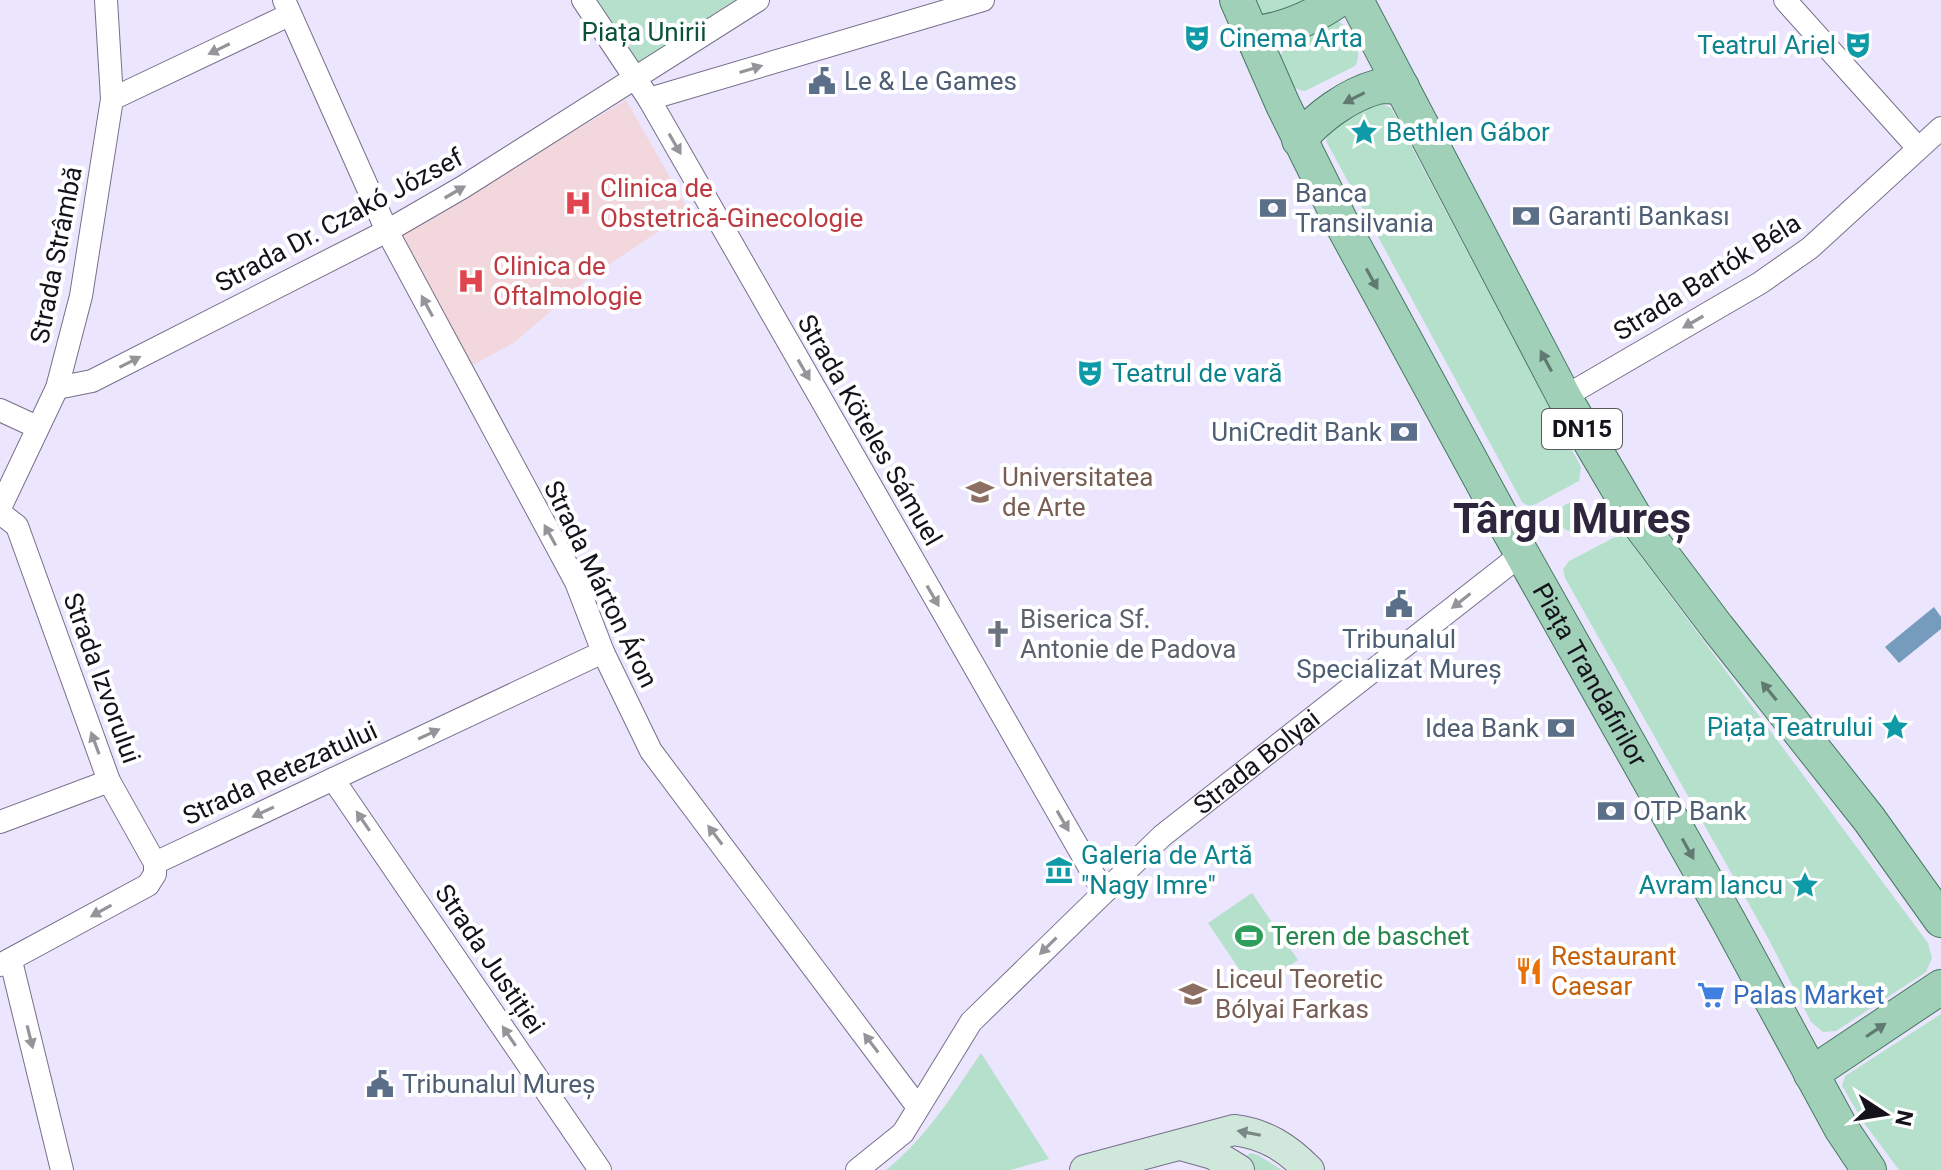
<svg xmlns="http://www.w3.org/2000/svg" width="1941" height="1170" font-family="Roboto,sans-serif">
	<rect width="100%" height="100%" fill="#ece5fe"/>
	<path fill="#f2d8dc" d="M626 100 689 211 589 278 515 342 471 366 402 235Z"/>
	<path fill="#b5e1cc" d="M583 0H758L635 77Z
		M1254 0H1304L1276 16 1267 17 1258 10Z
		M1338 21C1352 29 1364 52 1355 66L1305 91C1288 90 1272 61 1285 48Z
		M1382 104 1391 108 1581 467 1579 481 1536 504 1529 506 1522 502 1326 141C1330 122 1363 106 1382 104Z
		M1558 517a14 14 0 1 1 28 0a14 14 0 1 1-28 0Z
		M1619 535 1627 538 1928 943 1932 958 1926 972 1836 1031 1823 1032 1811 1022 1768 938 1565 578 1563 569 1569 561Z
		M1252 893 1298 960 1254 991 1208 923Z
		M1941 1014V1170H1899L1864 1123 1842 1086 1845 1076Z
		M981 1053 1049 1159 1011 1170H886C927 1137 951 1097 981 1053Z
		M1250 1153 1258 1155 1282 1170H1252L1246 1157Z"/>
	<path fill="#759cbd" d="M1934 607 1941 617V629L1899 663 1885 647Z"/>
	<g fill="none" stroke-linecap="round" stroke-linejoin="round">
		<g stroke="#776f8a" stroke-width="24">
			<g id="street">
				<path d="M284 0 387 231 576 582 603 652 651 751 917 1106"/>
				<path d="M583 0 649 99 1103 891"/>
				<path d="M1785 0 1918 148"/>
				<path d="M112 99 289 15"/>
				<path d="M649 99 983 0"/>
				<path d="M57 388 92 381 387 231 463 187 758 0"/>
				<path d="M1564 397 1760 283 1810 248 1941 128"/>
				<path d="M0 410 37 427"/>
				<path d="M0 508 57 388 81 296 112 99 106 0"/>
				<path d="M0 513 17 526 109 781 155 863"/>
				<path d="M333 779 600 1170"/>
				<path d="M0 822 109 781"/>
				<path d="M155 863 603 652"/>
				<path d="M11 961 62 1170"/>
				<path d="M0 965 148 885 155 874V863"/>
				<path id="s1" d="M857 1170 903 1133 971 1022 1162 836 1523 553"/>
			</g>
		</g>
		<g stroke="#776f8a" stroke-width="32">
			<path id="secondary" d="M1181 1145 1213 1154 1239 1170
				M1085 1170 1234 1130C1266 1134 1287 1148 1309 1170"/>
		</g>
		<g stroke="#467962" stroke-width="36">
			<g id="primary">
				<path id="s2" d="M1237 0 1283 105 1342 224 1509 531 1728 920 1841 1128 1869 1170"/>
				<path d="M1356 0 1564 397 1637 521 1717 627 1869 819 1941 920"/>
				<path d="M1251 34C1283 30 1311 19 1338 0"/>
				<path d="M1299 140C1318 117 1348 95 1377 87 1385 85 1394 87 1402 87"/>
				<path d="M1811 1074 1941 987"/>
			</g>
		</g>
		<use href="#street" stroke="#fff" stroke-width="22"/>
		<use href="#secondary" stroke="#d0e8db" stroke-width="30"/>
		<use href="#primary" stroke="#a0d0b7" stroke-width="34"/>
	</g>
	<defs><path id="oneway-solid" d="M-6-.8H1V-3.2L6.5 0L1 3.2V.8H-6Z" transform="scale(2)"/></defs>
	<g fill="#969499">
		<use href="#oneway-solid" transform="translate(219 49) rotate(154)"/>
		<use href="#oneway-solid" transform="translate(751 69) rotate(-17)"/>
		<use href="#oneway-solid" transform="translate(675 144) rotate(60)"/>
		<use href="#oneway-solid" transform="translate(455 192) rotate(-30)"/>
		<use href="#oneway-solid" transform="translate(427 306) rotate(-118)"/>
		<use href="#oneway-solid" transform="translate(1693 322) rotate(150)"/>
		<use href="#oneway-solid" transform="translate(130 362) rotate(-27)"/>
		<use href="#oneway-solid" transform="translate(804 370) rotate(60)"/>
		<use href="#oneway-solid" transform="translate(550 535) rotate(-119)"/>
		<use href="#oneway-solid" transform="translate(933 596) rotate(60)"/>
		<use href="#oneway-solid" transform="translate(1461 601) rotate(142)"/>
		<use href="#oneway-solid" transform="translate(429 734) rotate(-25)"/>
		<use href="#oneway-solid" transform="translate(95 743) rotate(-110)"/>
		<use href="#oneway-solid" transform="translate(263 812) rotate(155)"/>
		<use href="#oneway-solid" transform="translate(363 821) rotate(-124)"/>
		<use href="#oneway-solid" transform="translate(1063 821) rotate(60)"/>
		<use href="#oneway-solid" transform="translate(715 835) rotate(-127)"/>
		<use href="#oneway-solid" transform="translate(101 911) rotate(151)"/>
		<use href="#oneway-solid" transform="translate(1048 946) rotate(135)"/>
		<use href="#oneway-solid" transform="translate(509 1036) rotate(-124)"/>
		<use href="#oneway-solid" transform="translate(30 1037) rotate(76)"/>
		<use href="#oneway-solid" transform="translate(871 1043) rotate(-127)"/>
	</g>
	<g fill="#617a71">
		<use href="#oneway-solid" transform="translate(1354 98) rotate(153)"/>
		<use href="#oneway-solid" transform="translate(1372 279) rotate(61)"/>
		<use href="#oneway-solid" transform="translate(1546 361) rotate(-118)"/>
		<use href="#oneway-solid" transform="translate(1769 691) rotate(-129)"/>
		<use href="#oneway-solid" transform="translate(1688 849) rotate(61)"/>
		<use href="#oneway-solid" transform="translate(1876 1030) rotate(-34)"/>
	</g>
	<use fill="#7c8885" href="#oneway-solid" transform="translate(1249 1133) rotate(-169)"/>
	<defs>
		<g id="theatre-bare" transform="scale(2.16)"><path d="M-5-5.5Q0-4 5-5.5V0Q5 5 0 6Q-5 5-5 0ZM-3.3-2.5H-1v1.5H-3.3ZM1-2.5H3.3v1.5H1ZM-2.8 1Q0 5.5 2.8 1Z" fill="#0f9aa8" stroke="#fff" stroke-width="2.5" paint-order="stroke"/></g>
		<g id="civic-bare" transform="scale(2.16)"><path d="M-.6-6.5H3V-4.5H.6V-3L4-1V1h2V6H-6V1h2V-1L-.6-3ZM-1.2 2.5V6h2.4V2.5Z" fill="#5c6f8a" stroke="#fff" stroke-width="2.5" paint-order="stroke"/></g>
		<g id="sight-bare" transform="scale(2.16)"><path d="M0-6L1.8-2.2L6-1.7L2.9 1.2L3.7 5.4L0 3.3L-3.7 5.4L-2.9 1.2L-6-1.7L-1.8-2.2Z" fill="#0f9aa8" stroke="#fff" stroke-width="2.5" paint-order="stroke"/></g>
		<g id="hospital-bare" transform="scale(2.16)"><path d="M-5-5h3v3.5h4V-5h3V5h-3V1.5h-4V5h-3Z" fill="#e0444e" stroke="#fff" stroke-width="2.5" paint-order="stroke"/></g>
		<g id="bank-bare" transform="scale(2.16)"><path d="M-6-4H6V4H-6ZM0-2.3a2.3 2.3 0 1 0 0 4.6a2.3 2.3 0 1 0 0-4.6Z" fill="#5c6f8a" stroke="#fff" stroke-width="2.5" paint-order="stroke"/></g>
		<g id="university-bare" transform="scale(2.16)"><path d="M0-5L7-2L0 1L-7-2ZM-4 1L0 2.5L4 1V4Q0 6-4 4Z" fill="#8d6e63" stroke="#fff" stroke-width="2.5" paint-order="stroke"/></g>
		<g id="church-bare" transform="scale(2.16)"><path d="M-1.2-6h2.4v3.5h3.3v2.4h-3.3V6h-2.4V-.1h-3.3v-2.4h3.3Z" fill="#6b7280" stroke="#fff" stroke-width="2.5" paint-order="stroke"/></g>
		<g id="museum-bare" transform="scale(2.16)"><path d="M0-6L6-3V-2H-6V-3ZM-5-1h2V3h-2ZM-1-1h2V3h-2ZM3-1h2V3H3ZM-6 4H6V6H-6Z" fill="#0f9aa8" stroke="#fff" stroke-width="2.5" paint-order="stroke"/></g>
		<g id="stadium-bare" transform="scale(2.16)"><path d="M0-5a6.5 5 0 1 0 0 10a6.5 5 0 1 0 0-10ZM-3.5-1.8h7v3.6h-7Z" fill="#2e9e5b" stroke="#fff" stroke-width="2.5" paint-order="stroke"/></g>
		<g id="restaurant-bare" transform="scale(2.16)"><path d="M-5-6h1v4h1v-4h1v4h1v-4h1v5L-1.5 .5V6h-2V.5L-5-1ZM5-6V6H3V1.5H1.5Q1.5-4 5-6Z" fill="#e8710a" stroke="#fff" stroke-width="2.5" paint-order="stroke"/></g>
		<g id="supermarket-bare" transform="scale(2.16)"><path d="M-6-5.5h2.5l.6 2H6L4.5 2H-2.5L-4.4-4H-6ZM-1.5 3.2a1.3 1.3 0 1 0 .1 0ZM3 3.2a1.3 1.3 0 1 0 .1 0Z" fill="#3f7fe0" stroke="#fff" stroke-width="2.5" paint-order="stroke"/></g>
	</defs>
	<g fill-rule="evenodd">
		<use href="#theatre-bare" x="1197" y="38"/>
		<use href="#theatre-bare" x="1858" y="45"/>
		<use href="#civic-bare" x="822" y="81"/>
		<use href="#sight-bare" x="1364" y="132"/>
		<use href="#hospital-bare" x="578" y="203"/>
		<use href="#bank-bare" x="1273" y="208"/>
		<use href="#bank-bare" x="1526" y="216"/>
		<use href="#hospital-bare" x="471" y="281"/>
		<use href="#theatre-bare" x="1090" y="373"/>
		<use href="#bank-bare" x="1404" y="432"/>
		<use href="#university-bare" x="980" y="492"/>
		<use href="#civic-bare" x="1399" y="604"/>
		<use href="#church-bare" x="998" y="634"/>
		<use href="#sight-bare" x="1895" y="727"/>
		<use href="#bank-bare" x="1561" y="728"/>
		<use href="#bank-bare" x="1611" y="811"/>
		<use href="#museum-bare" x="1059" y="870"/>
		<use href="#sight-bare" x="1805" y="885"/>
		<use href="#stadium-bare" x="1249" y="936"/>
		<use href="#restaurant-bare" x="1529" y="971"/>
		<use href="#university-bare" x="1193" y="994"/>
		<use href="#supermarket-bare" x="1711" y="995"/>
		<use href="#civic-bare" x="380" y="1084"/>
	</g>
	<g text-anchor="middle" stroke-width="8" stroke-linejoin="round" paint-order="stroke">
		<rect fill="#fff" stroke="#5b5960" stroke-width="2" x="1542" y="409" width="80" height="40" rx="6"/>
		<g font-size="24" font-weight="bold" fill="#15121c">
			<text x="1582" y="437">DN15</text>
		</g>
		<g font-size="26" fill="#0b5039" stroke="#fff">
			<text x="644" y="41">Piața Unirii</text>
		</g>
		<g font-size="26" fill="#0d838f" stroke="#fff" text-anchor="start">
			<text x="1219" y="47">Cinema Arta</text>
			<text x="1836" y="54" text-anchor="end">Teatrul Ariel</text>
			<text x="1386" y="141">Bethlen Gábor</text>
			<text x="1112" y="382">Teatrul de vară</text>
			<text x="1873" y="736" text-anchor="end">Piața Teatrului</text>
			<text x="1081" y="864">Galeria de Artă<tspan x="1081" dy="30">"Nagy Imre"</tspan></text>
			<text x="1783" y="894" text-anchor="end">Avram Iancu</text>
		</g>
		<g font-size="26" fill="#4e5e75" stroke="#fff" text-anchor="start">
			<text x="844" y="90">Le &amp; Le Games</text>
			<text x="1295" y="202">Banca<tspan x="1295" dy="30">Transilvania</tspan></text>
			<text x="1548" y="225">Garanti Bankası</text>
			<text x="1382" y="441" text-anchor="end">UniCredit Bank</text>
			<text x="1399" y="648" text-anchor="middle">Tribunalul<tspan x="1399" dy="30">Specializat Mureș</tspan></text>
			<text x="1539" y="737" text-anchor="end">Idea Bank</text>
			<text x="1633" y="820">OTP Bank</text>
			<text x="402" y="1093">Tribunalul Mureș</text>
		</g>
		<g font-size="26" fill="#be3a42" stroke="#fff" text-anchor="start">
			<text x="600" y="197">Clinica de<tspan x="600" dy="30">Obstetrică-Ginecologie</tspan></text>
			<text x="493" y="275">Clinica de<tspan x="493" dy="30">Oftalmologie</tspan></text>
		</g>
		<g font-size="26" fill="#15121c" stroke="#fff">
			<text transform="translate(339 220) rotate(-28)" y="9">Strada Dr. Czakó József</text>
			<text transform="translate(56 255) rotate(-79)" y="9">Strada Strâmbă</text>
			<text transform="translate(1707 277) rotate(-32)" y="9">Strada Bartók Béla</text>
			<text transform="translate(870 430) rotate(60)" y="9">Strada Köteles Sámuel</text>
			<text transform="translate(601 584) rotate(64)" y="9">Strada Márton Áron</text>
			<text dy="9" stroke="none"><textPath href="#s2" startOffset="762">Piața Trandafirilor</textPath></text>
			<text transform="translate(102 678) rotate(70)" y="9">Strada Izvorului</text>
			<text dy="9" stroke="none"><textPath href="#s1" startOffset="576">Strada Bolyai</textPath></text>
			<text transform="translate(280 773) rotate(-25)" y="9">Strada Retezatului</text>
			<text transform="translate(490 959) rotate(56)" y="9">Strada Justiției</text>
		</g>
		<g font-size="26" fill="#785e54" stroke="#fff" text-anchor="start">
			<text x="1002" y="486">Universitatea<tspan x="1002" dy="30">de Arte</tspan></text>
			<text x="1215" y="988">Liceul Teoretic<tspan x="1215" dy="30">Bólyai Farkas</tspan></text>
		</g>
		<g font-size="26" fill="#5b616d" stroke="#fff" text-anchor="start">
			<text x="1020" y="628">Biserica Sf.<tspan x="1020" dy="30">Antonie de Padova</tspan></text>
		</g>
		<g font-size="26" fill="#27864d" stroke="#fff" text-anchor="start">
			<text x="1271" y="945">Teren de baschet</text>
		</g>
		<g font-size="26" fill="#c56008" stroke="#fff" text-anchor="start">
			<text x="1551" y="965">Restaurant<tspan x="1551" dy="30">Caesar</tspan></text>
		</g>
		<g font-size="26" fill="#366cbe" stroke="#fff" text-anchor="start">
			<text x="1733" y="1004">Palas Market</text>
		</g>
		<g font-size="42" font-weight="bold" fill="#2d263d" stroke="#fff">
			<text x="1572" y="533">Târgu Mureș</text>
		</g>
	</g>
	<g transform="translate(1885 1114) rotate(102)" stroke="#ffffff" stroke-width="6" paint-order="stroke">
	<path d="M0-6L14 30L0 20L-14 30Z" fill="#15121c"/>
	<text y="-12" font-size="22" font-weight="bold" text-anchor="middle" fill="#15121c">N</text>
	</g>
</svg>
